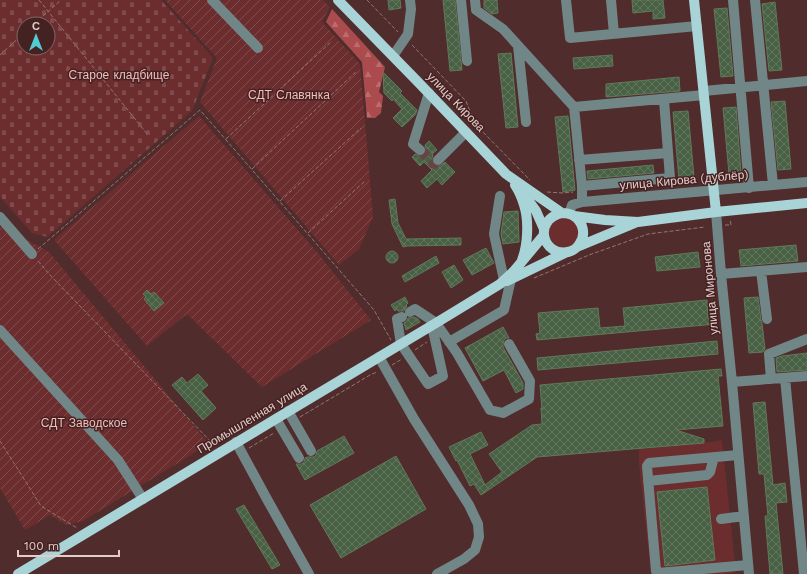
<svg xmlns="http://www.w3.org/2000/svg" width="807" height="574" font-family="'Work Sans',sans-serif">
	<defs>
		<pattern id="forest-firs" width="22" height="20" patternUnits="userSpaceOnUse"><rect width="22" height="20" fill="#ab4b4e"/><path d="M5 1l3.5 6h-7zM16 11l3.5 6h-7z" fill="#ba6c6e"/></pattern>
		<pattern id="cemetery-stones" width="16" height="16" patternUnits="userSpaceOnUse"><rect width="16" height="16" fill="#6c2d2f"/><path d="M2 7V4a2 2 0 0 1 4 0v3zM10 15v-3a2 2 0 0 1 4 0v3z" fill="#814a4c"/></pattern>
		<pattern id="garden-furrows" width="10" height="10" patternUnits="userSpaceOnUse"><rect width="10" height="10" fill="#6c2d2f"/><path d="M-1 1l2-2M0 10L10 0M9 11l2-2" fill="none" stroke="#814a4c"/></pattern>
		<pattern id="building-cross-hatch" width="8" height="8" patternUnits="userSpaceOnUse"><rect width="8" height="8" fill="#486043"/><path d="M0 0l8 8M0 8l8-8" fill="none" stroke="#62765d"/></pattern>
	</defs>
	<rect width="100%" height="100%" fill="#512c2c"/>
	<path fill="#6c2d2f" d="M549 233a15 15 0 1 1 30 0a15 15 0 1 1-30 0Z
		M722 440 736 572 729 574H651L639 464V449L704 443Z"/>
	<path fill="url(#forest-firs)" d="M332 9 385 67 379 92 383 96 381 113 375 118H367L362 62 326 22Z"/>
	<path fill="url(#cemetery-stones)" fill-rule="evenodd" d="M0 0H161L213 58 192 111 47 237 32 233 0 197ZM24 24H48V48H24Z"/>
	<path fill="url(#garden-furrows)" d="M165 0H323L330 7 322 22 360 64 373 217 359 249 339 265 200 102 217 58Z
		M199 116 316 251 371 320 262 387 187 314 147 346 54 240Z
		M0 211 25 239 49 252 209 444 83 521 67 525 50 515 25 530 0 488Z"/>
	<path fill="url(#building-cross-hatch)" stroke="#60795b" d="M388 0H400L401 8 389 10Z
		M443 0H455L462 70 450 71Z
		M484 0H497L498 13 492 14 484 8Z
		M632 0H663L665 18 653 19V11L633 13Z
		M775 2 782 70 769 71 762 4Z
		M727 8 733 76 721 77 714 9Z
		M511 53 518 127 506 128 498 54Z
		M612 55 613 66 574 69 573 58Z
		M383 72 402 91 400 93 417 110 415 115 402 127 393 118 402 109 393 99 392 101 384 93Z
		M679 77 680 91 606 97V84Z
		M785 101 791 169 778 170 771 102Z
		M736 107 741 173 729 174 723 108Z
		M688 111 694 177 679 179 673 112Z
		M568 116 575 190 563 192 555 117Z
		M429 141 437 150 432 154 433 155 432 158V161L433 164 436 166H439L445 162 455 172 442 185 437 179 427 188 421 181 432 170 424 162 420 166 412 157 415 154 419 156 425 154 426 151 425 145Z
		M653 165 654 173 588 179 587 171Z
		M395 199 398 223 406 239 461 238V245L407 246 403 247 392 224 389 200Z
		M518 211 519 242 503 244 501 234 504 212Z
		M796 245 798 261 741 266 739 250Z
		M486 248 494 263 472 275 463 260Z
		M386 257a6 6 0 1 1 12 0a6 6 0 1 1-12 0Z
		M698 252 700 267 657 271 655 257Z
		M436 256 439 263 405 282 402 276Z
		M454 265 463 280 451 288 442 272Z
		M147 290 151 294 154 292 164 303 154 311 144 299 146 297 143 294Z
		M405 297 408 303 406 305 407 306 404 311H398L397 309 395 311 391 305Z
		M758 297 761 320 762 323 765 349 763 352 749 353 744 298Z
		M707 300 708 318 716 317V324L537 340 536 334 540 333 538 313 598 308 600 328 625 326 623 308Z
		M415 317 418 319 420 322 406 330 404 323 407 321 408 318H410Z
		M503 327 509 338H506L504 340 503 344V347L523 383V389L516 393 504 370 483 381 465 348Z
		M717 341 718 354 538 370 537 358Z
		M807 353V370L777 372 776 358 782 356Z
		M721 369 722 376H718L723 426 676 430 704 439V443L537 457 481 495 474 484 470 486 457 460 456 461 449 447 481 432 488 445 470 454 485 485 502 472 489 454 532 425 542 424 541 408 542 410 540 385Z
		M198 374 208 385 201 391 216 408 203 420 172 385 182 377 187 383Z
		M765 402 773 485 785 483 787 502 776 503 783 574H770L765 516H768L764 474H759L753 403Z
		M344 436 354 453 305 480 296 464H302L304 462 305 458 308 457H314L316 455 317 451Z
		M396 456 426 509 341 558 310 505Z
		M707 487 715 560 665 566 657 492Z
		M244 505 280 565 272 569 236 509Z"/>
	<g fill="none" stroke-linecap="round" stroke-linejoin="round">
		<path stroke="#674444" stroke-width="10" stroke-dasharray="10 5" stroke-linecap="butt" d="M420 150 434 164 438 160"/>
		<path stroke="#947574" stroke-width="1" stroke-dasharray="4 2" stroke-linecap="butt" d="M39 0 148 135
			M367 0 398 32
			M34 24 61 0
			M412 45 466 101 475 124 530 180
			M0 55 24 33
			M226 139 332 41
			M252 169 357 71
			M547 192 563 193 573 192
			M280 201 361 128
			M725 225H731L730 219
			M308 233 365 181
			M38 249 200 110 374 310 391 340
			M38 261 50 275 214 445
			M534 278 589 255 648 234 705 227
			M415 350 427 342
			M392 365 402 359
			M300 417 370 375 377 372
			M0 441 41 506 77 528
			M249 448 274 433"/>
		<path stroke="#718687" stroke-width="10" d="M212 0 258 48
			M461 0 467 61
			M475 0 476 10 503 29 574 107
			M566 0 570 38 697 26
			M611 0 614 34
			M733 0 749 188
			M755 0 773 185
			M518 46 526 122
			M393 56 408 34 411 9 410 0
			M704 91 807 81
			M420 150 413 144 429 93
			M438 160 466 132
			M579 160 668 153
			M582 186 670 178 664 100
			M500 196 494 234 504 280
			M582 202V186L574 107 704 95
			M716 212 721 274 732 382 749 574
			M569 214 572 205 582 202C657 195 732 189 807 182
			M0 217 32 254
			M761 271 767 319
			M721 274 807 267
			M410 312 415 309 436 323 457 353 490 410 503 413 529 399 530 381 509 344
			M402 317 397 319 401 344 428 384 443 376 432 326
			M0 330 118 460 143 499
			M449 342 504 310 511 279
			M379 357 414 419 469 505 478 524 479 537 475 550 464 559 437 574
			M785 378 804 574
			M771 379 769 354 807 339
			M732 382 807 376
			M288 411 311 451
			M276 419 299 458
			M236 442 268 501 309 574
			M738 455 649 463 647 466 656 571 658 573 748 565
			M648 481 707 475 710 472 714 457
			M721 519 744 516"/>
		<path stroke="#a8d4d7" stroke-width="10" d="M338 0 419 83 506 174 562 213C567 213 571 214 574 216 583 222 586 234 580 243 578 247 573 251 568 252 543 257 532 220 562 213
			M694 0 716 212
			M515 185C519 191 522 198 524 205 529 220 528 245 522 260
			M523 193 536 211 544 229
			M574 216 605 220 638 222 716 212 807 203
			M577 247 635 223
			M507 281 567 252
			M18 574 284 414 436 323 500 284 514 271 544 235"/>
	</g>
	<g text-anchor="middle" stroke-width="3" stroke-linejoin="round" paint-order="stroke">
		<g font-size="12" fill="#f2bdbb" stroke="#452222">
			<text x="119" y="79">Старое кладбище</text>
			<text x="289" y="99">СДТ Славянка</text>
			<text x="84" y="427">СДТ Заводское</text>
		</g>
		<g font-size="12" fill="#e4cccb" stroke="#452222">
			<text transform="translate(456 102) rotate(46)" y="4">улица Кирова</text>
			<text transform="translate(684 180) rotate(-5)" y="4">улица Кирова (дублёр)</text>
			<text transform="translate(710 288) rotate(-95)" y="4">улица Миронова</text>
			<text transform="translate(252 418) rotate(-31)" y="4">Промышленная улица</text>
		</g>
	</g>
	<g transform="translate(36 36)"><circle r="19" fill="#452222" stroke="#856666"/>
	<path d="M0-3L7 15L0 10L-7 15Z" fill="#51ccd3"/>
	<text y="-6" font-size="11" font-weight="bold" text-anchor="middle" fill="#e4cccb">С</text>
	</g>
	<path d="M18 550v6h101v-6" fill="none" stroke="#e4cccb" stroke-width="2"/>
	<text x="24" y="550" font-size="12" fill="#e4cccb" stroke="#452222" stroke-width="3" paint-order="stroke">100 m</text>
</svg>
